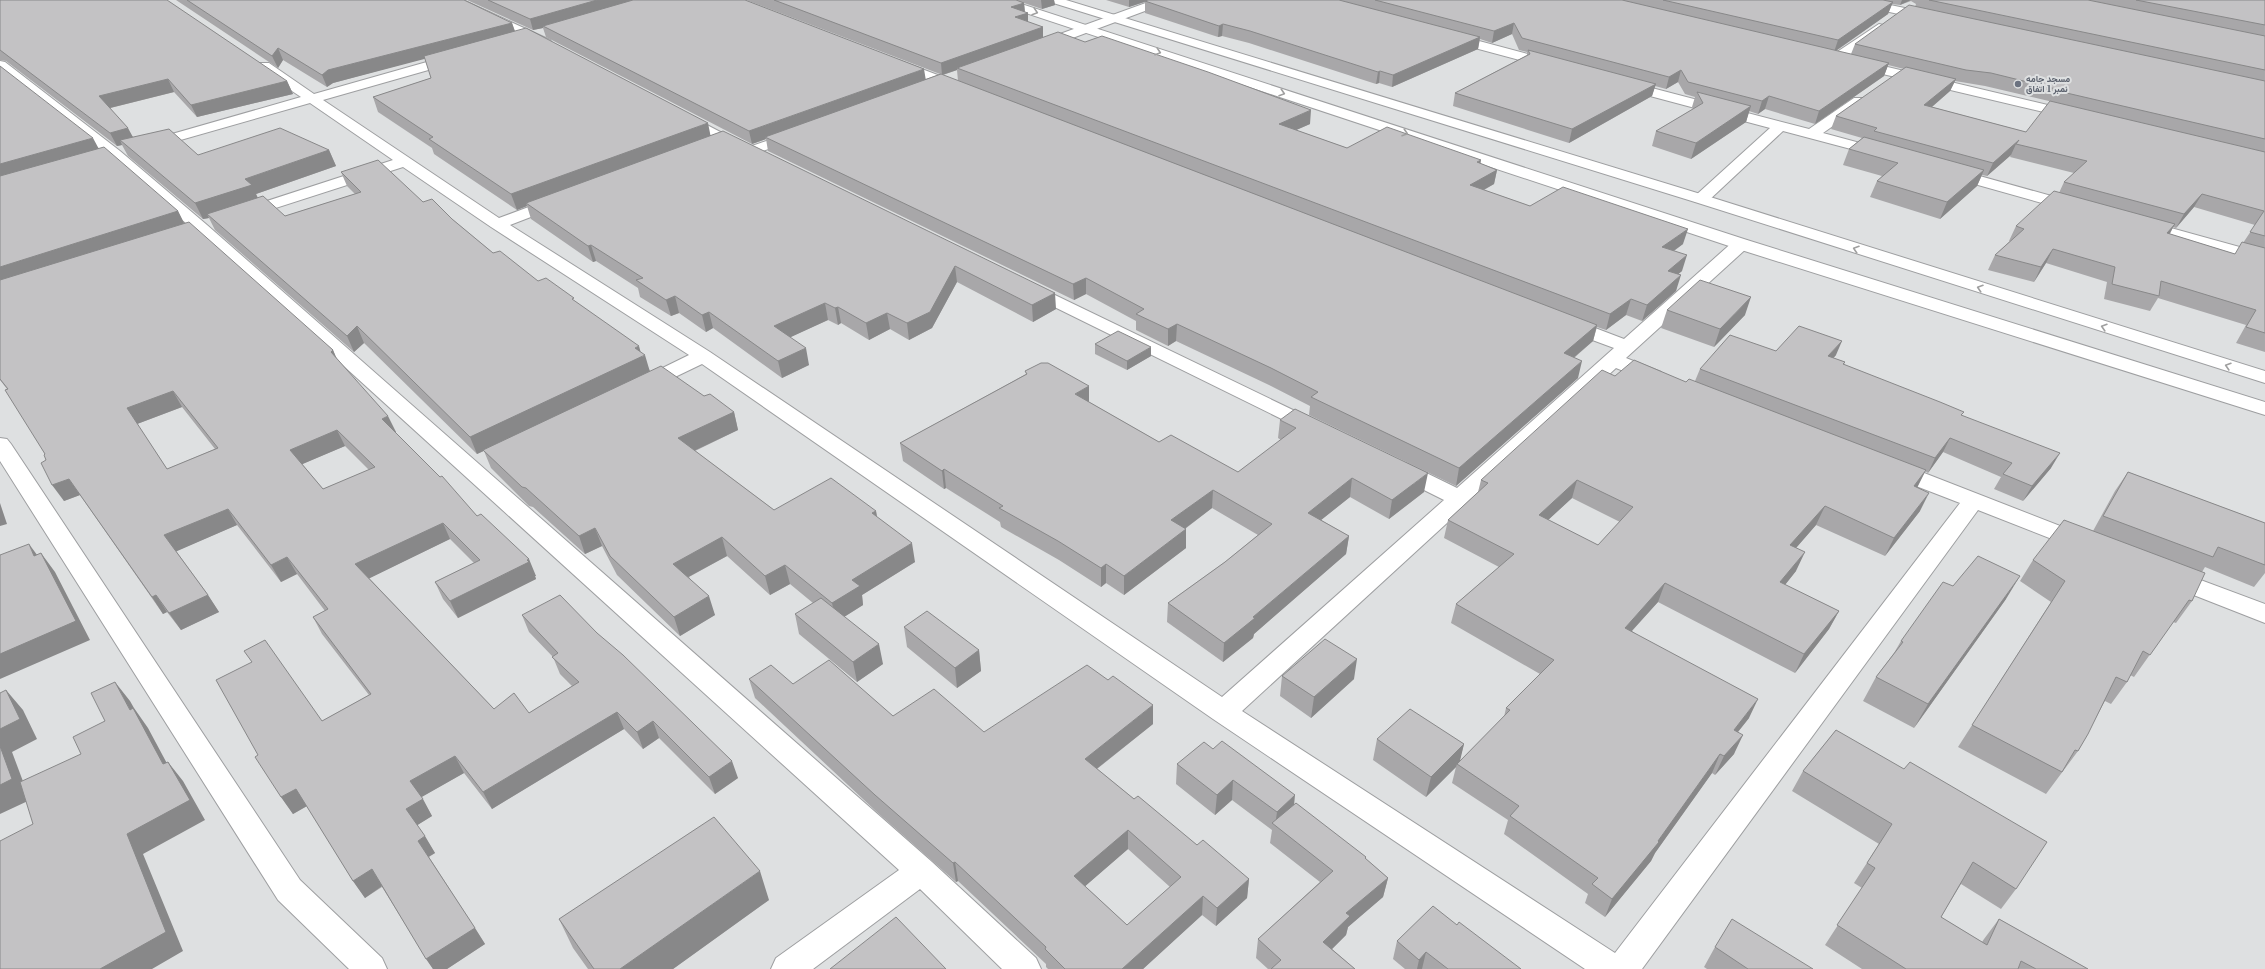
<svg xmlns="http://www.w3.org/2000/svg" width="2265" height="969" font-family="'Libre Baskerville',Vazirmatn,serif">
	<rect width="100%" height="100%" fill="#dee0e1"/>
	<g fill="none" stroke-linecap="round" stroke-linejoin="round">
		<g stroke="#9e9fa1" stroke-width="2">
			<path id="minor" d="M448 0H463L550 40 552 43 546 47 542 46Z
				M1154 0H1171L1169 2 1043 49H1035L1033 46 1035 43Z
				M1844 0H1866L1929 13 1935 17 1929 21 1850 3Z
				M1879 24 1883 25 1885 28 1883 31 1841 62H1831L1830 59 1831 56Z
				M1449 33 1558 62 1559 65 1553 69 1445 40 1443 37Z
				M455 54 461 58 460 61 323 100 499 218 550 199H562L564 202 562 205 510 225 710 352 1222 697 1444 500 1392 474 1389 469 1392 464 1400 462 1408 464 1457 488 1614 348 1560 328 1558 324 1560 320 1567 318 1574 320 1624 339 1735 240H1747L1749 244 1747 248 1626 358 1661 372 1664 376 1661 380C1646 384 1629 373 1616 368L1242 711 1615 953 1960 503 1885 474 1882 469 1885 464 1893 462 1901 464 2091 538 2095 543 2091 548 2083 551 2075 548 1978 510 1642 969H1585L1213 719 702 364 650 389 643 391 636 389 633 385 636 381 689 355 491 227 403 167 251 216H239L237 213 239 210 393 160 310 103 149 149 142 145 144 142 301 97 259 69 258 66 259 63H269L314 94Z
				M898 60 964 85 966 88 964 91H954L893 67 892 64 893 61Z
				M1858 60 2073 111 2080 115 2073 119 1853 67 1852 64 1853 61Z
				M0 61 5 62 120 151 207 225 932 862 1036 958 1041 969H1002L920 889 813 969H771L776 958 899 870 195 231 110 157 0 71Z
				M1625 81 1809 129 1854 98H1864L1866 101 1864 104 1823 133 1886 150 1888 153 1881 157 1783 131 1707 202H1695L1693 199 1695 196 1770 128 1620 88 1618 85Z
				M684 113 749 147 795 131 802 135 800 138 751 155 679 120 677 117 679 114Z
				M1951 168 2080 204 2082 207 2080 210 2074 212 1946 176 1943 173 1946 170Z
				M2142 220 2265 254V264L2136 228 2134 225 2136 222Z
				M1030 283 1322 424 1325 428 1322 432 1315 434 1308 432 1024 292 1021 288 1024 284Z
				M0 438 7 439 11 444 300 880 382 958 387 969H349L278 900 0 461Z
				M2171 569 2265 604V623L2163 583 2159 577 2163 571Z"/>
		</g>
		<g stroke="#9e9fa1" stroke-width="2">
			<path id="secondary" d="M991 0H1009L1747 240 2265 402V415L1735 248 993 2Z
				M1048 0H1066L1707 196 2265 371V383L1695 202 1050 2Z"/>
		</g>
		<use href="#minor" fill="#fff" fill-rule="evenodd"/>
		<use href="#secondary" fill="#fff" fill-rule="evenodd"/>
	</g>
	<path fill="#a8a7a9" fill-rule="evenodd" d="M0 0 287 81 293 94 197 117 174 92 110 108 133 137 198 155 329 150 336 166 256 194 258 198 285 216 355 194 347 186 341 172 423 202 452 219 493 253 538 281 575 301 640 352 650 371 704 396 734 412 738 430 695 451 774 510 876 511 877 517 915 562 862 595 863 605 844 617 883 664 857 682 799 634 795 614 813 603 790 584 770 595 727 556 689 577 715 615 680 636 617 575 602 546 585 554 533 507 529 506 491 468 484 451 477 454 364 343 354 352 215 230 209 218 203 219 128 156 122 145 117 146 6 61 0 60Z
		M176 0H464L512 23 515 31 711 136 1056 309 1033 322 957 282 932 328 909 340 890 329 869 340 841 323 838 325 828 320 790 337 809 365 782 378 713 328 706 332 679 313 671 316 640 297 638 288 596 261 593 262 531 219 527 206 517 210 434 154 432 148 378 112 373 97 431 78 425 58 333 83 327 87 283 60 278 68Z
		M467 0H745L926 79 940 74 746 0H1054L1055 5 1042 9 1024 3 1025 12 1028 13V22L1043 27V37L1310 124 1296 130 1347 148 1481 164 1497 170 1494 184 1484 190 1530 206 1683 244 1674 251 1682 271 1678 274 1676 291 1642 321 1626 315 1606 330 1597 327 1593 341 1574 358 1578 378 1456 486 1309 415 1310 406 1269 385 1176 341 1168 346 1136 330V321L1086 294 1074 300 768 151 766 139 752 144 546 37 543 28 533 30ZM957 70 958 81 943 75Z
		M1106 0H2265V352L2236 343 2246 325 2158 298 2150 311 2104 299 2107 282 2046 263 2034 282 1988 270 1995 255 2010 241H2009L2016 226 2059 193 2064 182 2074 173 2010 157 2011 155 1987 176 1982 175 1977 186 1940 219 1870 197 1877 181 1882 176 1843 165 1849 149 1862 138 1831 129 1836 116 1904 69 1888 65 1884 76 1815 124 1765 109 1758 114 1749 111 1746 122 1691 159 1652 146 1656 131 1693 109 1692 107 1695 97 1685 94 1678 82 1666 89 1655 86 1652 96 1569 143 1453 106 1455 93 1527 55V52L1519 50 1512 34 1492 43 1480 39 1478 49 1392 87 1379 83 1376 84 1249 43 1222 36 1218 37 1145 13V2L1129 7ZM1911 1 1916 4 1915 7 1855 44 1851 54 1836 51 1888 14 1892 4 1900 5ZM1955 81 1985 86 2053 102 2026 132 1932 107 1950 91ZM2194 207 2255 225 2243 243 2235 254 2170 234 2173 227 2176 228Z
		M0 66 98 149 178 211 184 223 333 350 336 358 396 432H395L536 576H535L536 579 458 618 443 599 435 582 474 563 450 539 369 578 494 709 529 713 572 686 560 674 553 657 529 632 522 615 597 633 738 778 715 794 659 738 643 749 624 729 492 809 464 773 421 797 432 816 417 825 435 853 429 857 485 944 447 969H433L382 887 365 898 353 881 307 806 293 814 281 797 322 721 369 695 322 634 313 617 325 611 297 574 281 582 237 525 176 551 208 595 219 612 181 630 167 612 163 614 80 495 64 501 46 460 45 454 7 389 0 380ZM182 407 215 449 167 469 137 424ZM345 446 369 470 323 489 302 464Z
		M1667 310 1745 315 1714 347 1661 328Z
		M1095 344 1151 356 1127 370 1095 354Z
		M1776 351 1836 355 1833 358 1845 362 1844 365 1962 416 2051 468 2023 501 1994 489 2001 477 1943 452 1928 473 1925 471 1917 487 1920 511 1885 556 1816 525 1796 548V571L1785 585 1839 611 1829 629 1795 673 1658 602 1632 631 1749 718 1738 732 1734 754 1715 775 1712 773 1655 853 1651 861 1605 917 1585 903 1588 894 1504 834 1508 820 1452 783 1456 767 1426 797 1373 760 1377 739 1464 744 1459 762 1504 717 1506 708 1540 674 1451 623 1456 604 1499 567 1444 538 1448 520 1478 492 1481 480 1615 376 1686 382 1695 381 1700 369ZM1572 498 1620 522 1598 545 1548 520Z
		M1025 371 1089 402 1159 442 1238 472 1281 440 1278 438 1280 420 1424 492 1389 519 1350 497 1321 520 1349 536 1346 554 1254 634 1253 638 1223 662 1167 622 1168 603 1225 562 1258 535 1212 508 1185 529 1186 548 1124 595 1106 583 1101 587 1059 560 1001 527 1000 522 946 488 944 489 903 461 900 443 1026 374Z
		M2128 472 2265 523V573L2254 587 2205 567 2202 572 2192 601 2176 623 2173 622 2134 677 2130 675 2127 682 2111 704 2105 701 2078 751 2046 794 1958 747 2051 602 2020 581 2033 560 2093 531 2115 491Z
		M1953 586 2006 599 1914 728 1863 701 1876 677 1894 653 1901 641Z
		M904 627 979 650 981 671 957 688 907 647Z
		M1282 676 1354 679 1311 718 1280 696Z
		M749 679 793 684 893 716 984 732 1153 724 1097 769 1134 799 1197 845 1249 879 1247 898 1216 926 1202 915 1143 969H1048L1046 967V964L958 881 956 882 879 814 755 698ZM1128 849 1170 887 1127 925 1085 886Z
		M1836 730 2016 889 2001 909 1961 884 1941 917 1982 942 1984 939 1999 919 2088 969H1862L1825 945 1862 888 1854 883 1879 844 1792 791 1803 771Z
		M1213 749 1294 804 1366 859 1388 878 1383 897 1348 927 1346 935 1332 949 1355 969H1268L1256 958 1258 939 1320 882 1270 843 1272 830 1232 800 1215 815 1176 784 1177 764Z
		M769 900 673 969H588L573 948 559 919Z
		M1457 925 1521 969H1405L1393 959 1397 941Z
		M1715 947 1813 969H1707L1704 967Z"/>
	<path fill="#888889" d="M597 0H640L543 26V28L533 30 530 19Z
		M1041 0H1054L1055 5 1042 9Z
		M1129 0H1150L1129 7Z
		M1902 0H1911L1900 5Z
		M1893 2 1888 14 1834 52 1838 40Z
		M1024 3 1025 14 1028 13V24L1016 28 1011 7Z
		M512 23 516 35 333 83 327 87 322 75 328 70Z
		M1514 23 1512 34 1492 43 1494 31Z
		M1223 24 1222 36 1218 37 1219 26Z
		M1043 27V39L957 68V70L942 75 941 63Z
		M1480 37 1478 49 1392 87 1393 75Z
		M278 48 283 60 278 68 272 56Z
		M1889 63 1884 76 1815 124 1819 111Z
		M924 69 926 81 765 137 766 139 752 144 749 131Z
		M1681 70 1678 82 1666 89 1669 77Z
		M1380 71 1379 83 1376 84 1378 72Z
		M168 79 174 92 106 109 99 96Z
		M1956 79 1950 91 1919 118 1924 105Z
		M287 81 293 94 197 117 191 105Z
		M1656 84 1652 96 1569 143 1572 129Z
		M1769 96 1765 109 1758 114 1762 101Z
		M1751 106 1746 122 1691 159 1696 143Z
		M1311 110 1310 124 1278 138 1279 124Z
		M708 123 711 138 526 203 527 206 517 210 511 194Z
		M128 128 135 141 120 140 122 145 117 146 110 133Z
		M93 138 100 151 0 179V164Z
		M2019 140 2016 144 2011 155 1987 176 1993 163Z
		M329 150 336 166 256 194 259 201 207 214 209 218 203 219 195 203 245 179Z
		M1481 160 1479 174 1477 162Z
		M1497 170 1494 184 1467 199 1470 185Z
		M1984 170 1977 186 1940 219 1947 202Z
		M2202 194 2194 207 2176 228 2184 214Z
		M178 211 185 225 0 284V267Z
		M2175 224 2167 238V233Z
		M1688 229 1683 244 1658 262 1662 247Z
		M591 245 596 261 593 262 588 246Z
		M2053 249 2046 263 2034 282 2041 267Z
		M1687 255 1682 271 1663 287 1668 271Z
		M955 266 957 282 932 328 909 340 907 323Z
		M1681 275 1676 291 1642 321 1647 305Z
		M1086 278V294L1074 300 1073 284Z
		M1055 293 1056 309 1033 322 1032 305Z
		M675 296 679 313 671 316 666 300Z
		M1751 297 1745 315 1714 347 1720 329Z
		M1631 299 1626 315 1606 330 1610 314Z
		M825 303 828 320 778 343 774 326Z
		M838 307 841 323 838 325 835 308Z
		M709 312 713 328 706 332 702 315Z
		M887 313 890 329 869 340 866 323Z
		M1177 324 1176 341 1168 346V329Z
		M1597 325 1593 341 1559 370 1564 353Z
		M357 326 364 343 354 352 347 336Z
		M1842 341 1836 355 1823 370 1828 356Z
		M639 346 642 357 645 355 650 372 477 454 470 437Z
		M1151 347V356L1127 370V361Z
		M806 348 809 365 782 378 778 361Z
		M333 350 340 366 331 352Z
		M1582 361 1578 378 1456 486 1459 468Z
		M1089 386V404L1075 394Z
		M173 391 182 407 137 424 127 408Z
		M734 412 738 430 683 456 678 438Z
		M388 416 396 432 389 435 382 419Z
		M337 430 345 446 298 466 290 450Z
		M1950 438 1943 452 1928 473 1935 458Z
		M2060 453 2051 468 2023 501 2032 486Z
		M944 469 946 488 944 489 942 471Z
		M1926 470 1917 488 1914 486Z
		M1428 473 1424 492 1389 519 1392 500Z
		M1352 478 1350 497 1306 532 1308 513Z
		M69 479 80 495 64 501 52 485Z
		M1577 480 1572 498 1534 533 1539 515Z
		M1213 490 1212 508 1171 539V520Z
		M1929 493 1920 511 1885 556 1894 538Z
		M0 503 7 524 0 526Z
		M1825 506 1816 525 1782 564 1790 545Z
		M228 509 237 525 175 552 164 535Z
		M876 511 879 530 872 513Z
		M443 523 450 539 364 581 355 564Z
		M595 528 602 546 585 554 579 536Z
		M1186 529V548L1124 595V576Z
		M1349 536 1346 554 1254 634 1253 638 1223 662 1224 643 1253 617Z
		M722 537 727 556 679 582 673 564Z
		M912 543 915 562 862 595 863 605 836 622 832 603 852 580Z
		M29 544 43 563 34 556Z
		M1805 552 1796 571 1772 601 1780 582Z
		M41 553 55 572 90 640 0 679V654Z
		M287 557 297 574 281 582 271 565Z
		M529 559 536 576H535L536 579 458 618 450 601Z
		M1106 564V583L1101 587V568Z
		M785 565 790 584 770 595 765 576Z
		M2020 576 2006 599 1914 728 1928 704Z
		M1665 583 1658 602 1618 646 1625 628Z
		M156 595 167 612 163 614 152 597Z
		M208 595 219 612 181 630 169 613Z
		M709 596 715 615 680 636 674 617Z
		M1839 611 1829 629 1795 673 1804 654Z
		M879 644 883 664 857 682 853 662Z
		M979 650 981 671 957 688 955 668Z
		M1357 659 1354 679 1311 718 1314 697Z
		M115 682 130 701 134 708 148 728 178 784 163 764 130 710Z
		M6 690 23 710 37 739 12 752 30 800 0 814V729Z
		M1758 699 1749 718 1725 748 1734 730Z
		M1153 705V724L1085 778V759Z
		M617 712 624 729 492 809 483 792Z
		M653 721 659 738 643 749 637 732Z
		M1743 735 1734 754 1715 775 1724 756Z
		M1464 744 1459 765 1457 764 1456 767 1426 797 1431 777Z
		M1720 754 1712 773 1655 853 1651 861 1605 917 1612 899 1658 841Z
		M455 756 464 773 420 798 410 781Z
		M732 761 738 778 715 794 709 777Z
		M168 762 183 781 205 820 143 854 183 951 152 969H100L127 834Z
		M1233 780 1232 800 1215 815 1217 795Z
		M296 789 307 806 293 814 281 797Z
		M1295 795 1293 816 1275 826 1277 812Z
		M423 799 432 816 416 826 406 809Z
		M1128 830V849L1075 895 1074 876Z
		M425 836 435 853 428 857 418 841Z
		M955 862 958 881 956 882 953 863Z
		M372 869 382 886 365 898 353 881Z
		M760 871 769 900 673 969H620Z
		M1388 878 1383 897 1348 927 1346 935 1320 961 1323 942 1346 913Z
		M1249 879 1247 898 1216 926 1217 908Z
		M1203 896 1202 915 1143 969H1122Z
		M475 928 485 944 447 969H433L426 959Z
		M1426 952 1422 969H1417L1419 960Z"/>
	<path fill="#c3c2c4" stroke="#888889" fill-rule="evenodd" d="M0 0H167L287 81 191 105 168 79 99 96 128 128 110 133 0 50Z
		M187 0H464L512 23 328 70 322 75 278 48 272 56Z
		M488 0H597L530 19Z
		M633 0H745L924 69 749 131 543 26Z
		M774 0H1016L1024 3 1011 7 1028 13 1015 17 1043 27 941 63Z
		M1148 0H1339L1480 37 1393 75 1380 71 1378 72 1250 31 1223 24 1219 26 1145 1Z
		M1375 0H1622L1889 63 1819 111 1769 96 1762 101 1688 82 1681 70 1669 77 1522 38 1514 23 1494 31Z
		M1663 0H1883L1893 2 1838 40Z
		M1929 0H2088L2265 36V70Z
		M2136 0H2265V25Z
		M1909 5 2265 81V139L2058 91 2060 90 1991 73 1966 70 1855 44Z
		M526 28 708 123 511 194 429 139 433 137 373 97 431 78 424 56Z
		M1058 32 1085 42 1102 36 1208 72 1311 110 1279 124 1347 148 1387 127 1481 160 1477 162 1497 170 1470 185 1530 206 1563 187 1688 229 1662 247 1687 255 1668 271 1681 275 1647 305 1631 299 1610 314 957 68Z
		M1528 50 1656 84 1572 129 1455 93 1530 54Z
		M0 66 93 138 0 164Z
		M1906 67 1956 79 1924 105 2026 132 2050 101 2265 152V236L2250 232 2264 211 2202 194 2184 214 2064 182 2087 161 2016 144 2019 140 1993 163 1874 131 1877 128 1836 116Z
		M941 74 1597 325 1564 353 1582 361 1459 468 1311 397 1318 392 1271 368 1177 324 1168 329 1136 314 1144 309 1086 278 1073 284 765 137Z
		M1697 92 1751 106 1696 143 1656 131 1703 103Z
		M280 128 329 150 245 179 252 185 195 203 120 140 169 129 198 155Z
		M723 131 1055 293 1032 305 955 266 930 312 907 323 887 313 866 323 838 307 835 308 825 303 774 326 806 348 778 361 709 312 702 315 675 296 666 300 636 280 643 278 591 245 588 246 526 203Z
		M1864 137 1984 170 1947 202 1877 181 1898 163 1849 149Z
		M104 147 178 211 0 267V176Z
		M378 160 423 202 432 199 452 219 493 253 500 251 538 281 546 278 574 298 572 299 639 346 635 348 645 355 470 437 357 326 347 336 207 214 263 196 285 216 361 192 341 172Z
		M2054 191 2175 224 2167 233 2235 254 2242 242 2265 248V333L2246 327 2256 310 2161 281 2159 296 2112 284 2115 267 2053 249 2041 267 1995 255 2024 229 2016 226Z
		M189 222 333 350 331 352 388 416 382 419 440 477 442 476 477 516 481 514 529 559 527 560 529 562 450 601 435 582 480 560 443 523 355 564 494 709 514 693 529 713 579 682 552 657 558 653 522 615 560 595 597 633 623 655 732 761 709 777 653 721 637 732 617 712 483 792 455 756 410 781 423 799 406 809 425 836 418 841 475 928 426 959 372 869 353 881 296 789 281 797 255 757 258 755 216 680 252 662 244 651 265 640 322 721 371 694 313 617 328 609 287 557 271 565 228 509 164 535 208 595 169 613 156 595 152 597 69 479 52 485 41 463 46 460 44 455 45 454 5 390 8 389 0 379V280ZM173 391 218 448 167 469 127 408ZM337 430 375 467 323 489 290 450Z
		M1700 280 1751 297 1720 329 1667 310Z
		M1799 326 1842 341 1828 356 1845 362 1843 364 1940 402 1964 412 1961 415 2060 453 2032 486 2003 474 2012 463 1950 438 1935 458 1700 369 1730 335 1776 351Z
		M1118 331 1151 347 1127 361 1095 344Z
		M1634 360 1686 382 1689 379 1926 470 1914 486 1929 493 1894 538 1825 506 1790 545 1805 552 1780 582 1839 611 1804 654 1665 583 1625 628 1758 699 1734 730 1743 735 1724 756 1720 754 1658 841 1659 842 1612 899 1592 884 1598 878 1510 816 1519 806 1457 764 1510 710 1506 708 1554 660 1456 604 1514 554 1448 520 1488 483 1481 480 1602 370 1615 376ZM1577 480 1633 507 1598 545 1539 515Z
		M1041 363H1048L1089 386 1075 394 1159 442 1171 435 1238 472 1296 428 1280 420 1295 409 1428 473 1392 500 1352 478 1308 513 1349 536 1253 617 1255 618 1224 643 1168 603 1225 562 1272 524 1213 490 1171 520 1186 529 1124 576 1106 564 1101 568 1058 541 999 508 1003 506 944 469 942 471 900 443 1027 374 1025 371Z
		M661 366 704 396 710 394 734 412 678 438 774 510 831 478 876 511 872 513 912 543 852 580 860 586 832 603 785 565 765 576 722 537 673 564 709 596 674 617 610 556 595 528 579 536 526 488 522 487 483 450Z
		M2128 472 2265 523V565L2218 547 2213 557 2103 516Z
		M2064 520 2205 573 2192 601 2189 600 2150 655 2143 651 2127 682 2116 677 2088 734 2078 751 2075 750 2062 772 1972 725 2065 581 2033 560Z
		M29 544 34 556 41 553 76 621 0 654V555Z
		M1978 556 2020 576 1928 704 1876 677 1903 642 1901 641 1943 582 1953 586Z
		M821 598 879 644 853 662 795 614Z
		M927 611 979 650 955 668 904 627Z
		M1325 639 1357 659 1314 697 1282 676Z
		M829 660 893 716 934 689 984 732 1087 665 1108 680 1113 676 1153 705 1085 759 1134 799 1138 796 1197 845 1203 840 1249 879 1217 908 1203 896 1122 969H1065L1045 949 1046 947 955 862 953 863 875 795 749 679 771 665 793 684ZM1128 830 1181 877 1127 925 1074 876Z
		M115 682 130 710 133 708 163 764 168 762 190 800 127 834 166 932 100 969H0V841L33 824 20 782 81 754 73 737 105 721 91 693Z
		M6 690 20 719 0 729V693Z
		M1410 709 1464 744 1431 777 1377 739Z
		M1836 730 1904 769 1910 762 2047 842 2016 889 1973 862 1941 917 1987 945 1999 919 2088 969H2036L2021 961 2018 969H1906L1837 925 1875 868 1867 863 1892 824 1803 771Z
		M1222 741 1295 795 1277 812 1233 780 1217 795 1177 764 1204 742 1213 749Z
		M0 746 12 779 0 785Z
		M1296 803 1366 857 1365 858 1388 878 1346 913 1350 916 1323 942 1355 969H1271L1281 960 1258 939 1333 871 1272 823Z
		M714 817 760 871 620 969H594L559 919Z
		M1433 906 1457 925 1459 922 1521 969H1448L1426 952 1419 960 1397 941Z
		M896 917 946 969H830Z
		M1732 919 1813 969H1748L1715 947Z"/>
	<defs><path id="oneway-chevron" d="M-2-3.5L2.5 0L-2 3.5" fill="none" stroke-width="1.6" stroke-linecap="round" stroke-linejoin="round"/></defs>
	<g stroke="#a0a0a0">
		<use href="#oneway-chevron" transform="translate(1035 12) rotate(18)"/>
		<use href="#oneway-chevron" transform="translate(1158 52) rotate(18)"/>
		<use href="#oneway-chevron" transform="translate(1282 93) rotate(18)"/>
		<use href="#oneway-chevron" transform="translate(1405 133) rotate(18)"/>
		<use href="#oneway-chevron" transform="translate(1856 249) rotate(-162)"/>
		<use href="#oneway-chevron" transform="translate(1980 288) rotate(-162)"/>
		<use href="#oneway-chevron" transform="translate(2104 327) rotate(-163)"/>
		<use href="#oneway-chevron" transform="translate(2228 366) rotate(-163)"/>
	</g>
	<circle fill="#6b7280" stroke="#dee0e1" stroke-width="1.5" cx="2018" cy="84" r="4"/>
	<g text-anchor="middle" stroke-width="4" stroke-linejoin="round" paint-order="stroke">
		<g font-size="9" font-weight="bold" fill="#5b616d" stroke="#dee0e1" text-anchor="start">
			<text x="2026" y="82">مسجد جامه<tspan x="2026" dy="10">نمبر 1 اتفاق</tspan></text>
		</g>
	</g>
</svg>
